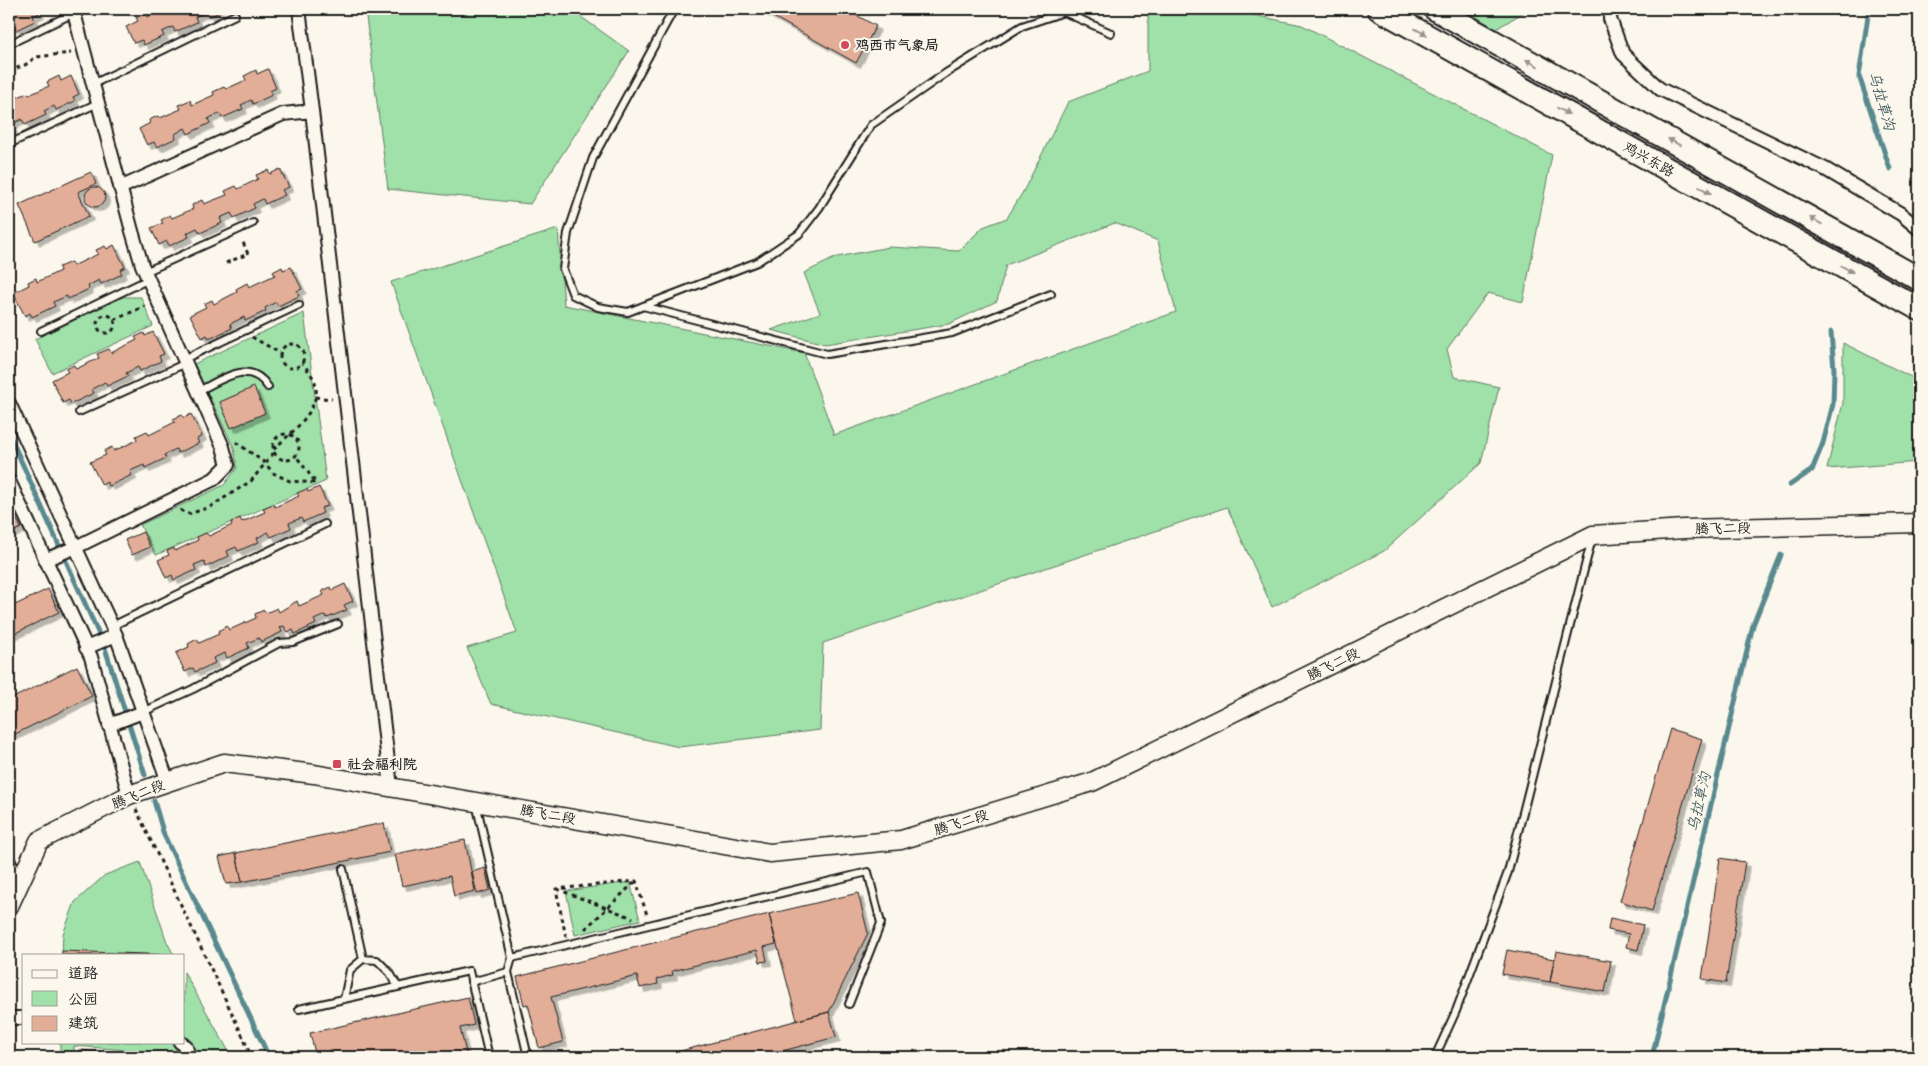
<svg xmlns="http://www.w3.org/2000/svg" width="1928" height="1066" font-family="'Playpen Sans','LXGW WenKai TC',sans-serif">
	<defs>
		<filter id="shadow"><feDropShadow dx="4.5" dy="4.5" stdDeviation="0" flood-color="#0004"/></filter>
	</defs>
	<rect width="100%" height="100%" fill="#fbf7ec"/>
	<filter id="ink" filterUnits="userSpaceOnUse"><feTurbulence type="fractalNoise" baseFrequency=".02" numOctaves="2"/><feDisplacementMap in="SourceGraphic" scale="10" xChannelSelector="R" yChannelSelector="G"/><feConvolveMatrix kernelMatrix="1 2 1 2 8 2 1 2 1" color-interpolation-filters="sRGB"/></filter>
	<g filter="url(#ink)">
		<path fill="#a0e0a9" stroke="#5e7e62" d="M365 9H570L629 51 530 204 388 189Z
			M1148 9H1223L1302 25 1552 155 1523 302 1488 293 1447 349 1454 377 1499 387 1481 463 1384 551 1272 607 1227 507 823 643 820 730 679 747 491 704 467 648 517 633 391 282 558 229 564 305 804 353 834 435 1176 312 1158 241 1115 223 1006 265 997 301 949 324 825 344 771 330 820 313 804 273 837 257 889 247 959 251 983 227 1007 218 1024 190 1068 102 1148 71Z
			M1464 9H1529L1496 29Z
			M123 297H141L153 326 52 373 35 339Z
			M304 313 326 481 156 555 140 525 224 485 237 468 234 448 194 364Z
			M1843 343 1919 381V462L1827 469 1843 403Z
			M140 862 167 942 174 955H62L63 934 75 902 105 875Z
			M630 882 640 920 575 935 566 891Z
			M184 972 232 1057H189L178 1054 74 1046V1057H60V1042H184Z"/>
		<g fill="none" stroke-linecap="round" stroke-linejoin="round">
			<path stroke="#59898f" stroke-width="5" d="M1869 9 1859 76 1890 169
				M9 434 105 648 145 775
				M1790 485 1812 470 1823 443 1833 404 1834 370 1831 332
				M154 801 164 835 269 1057
				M1652 1057 1753 625 1781 555"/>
		</g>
		<path fill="#e3ae98" stroke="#1c1c1c" filter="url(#shadow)" d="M9 9H37L40 13 33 16 35 21 16 30 14 26 9 28Z
			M165 9H226L209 17 207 11 195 17 197 22 175 32 173 27 162 32 164 36 144 45 142 40 134 43 126 27 138 21 136 18 145 14 147 17Z
			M759 9H845L876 26 856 63Z
			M268 69 276 88 270 91 272 95 253 104 251 100 241 105 243 109 222 118 219 113 208 119 210 123 188 134 185 128 175 134 176 138 157 147 154 142 147 145 139 129 150 123 149 120 158 116 160 118 181 109 179 105 190 100 192 105 214 95 213 92 224 87 226 89 246 80 244 76 256 70 257 74Z
			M59 76 61 81 71 76 79 94 73 97 75 101 56 110 54 106 44 111 46 115 25 125 22 119 11 125 13 130 9 132V105L17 101 16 98 27 93 29 95 49 86 47 82Z
			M280 169 289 187 282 190 285 195 265 204 263 199 253 204 255 208 234 218 231 213 220 218 222 223 200 233 197 228 187 233 189 237 169 246 167 241 159 245 151 228 163 223 161 220 170 215 172 218 193 209 192 205 202 200 204 204 227 195 225 191 236 186 238 189 258 179 256 175 268 170 270 174Z
			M91 172 96 184 78 192 89 216 35 241 19 205Z
			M85 197a10 10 0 1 1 20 0a10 10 0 1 1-20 0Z
			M114 245 125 267 120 270 122 274 101 284 99 280 88 286 89 289 68 299 67 296 53 302 55 306 32 317 30 313 25 316 13 293 29 285 28 282 36 278 37 282 60 271 59 267 71 262 73 266 98 254 96 250 105 246 107 249Z
			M282 267 283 270 291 267 302 289 297 291 299 296 278 306 276 302 265 308 266 311 245 321 244 317 230 324 232 328 209 339 207 335 202 338 190 315 206 307 204 304 212 300 214 304 237 292 236 289 247 283 249 287 275 275 273 272Z
			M153 332 164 354 159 356 161 361 140 371 138 367 126 373 128 376 107 386 105 382 92 389 94 393 71 404 69 400 63 403 52 380 68 372 66 369 74 365 76 369 99 358 97 354 109 349 111 353 137 340 135 337 144 333 145 336Z
			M254 387 265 413 231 428 220 402Z
			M191 414 202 436 197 439 199 443 178 453 176 449 164 455 166 458 145 468 144 465 130 471 132 475 109 486 107 482 102 485 90 462 106 455 104 451 112 447 114 451 137 440 136 436 147 431 149 435 175 422 173 419 182 415 184 418Z
			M319 487 328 506 321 508 323 513 303 522 301 518 289 523 291 528 271 537 268 532 257 538 259 542 238 551 236 547 227 551 229 556 206 567 204 561 194 565 196 570 174 580 172 575 166 578 158 560 169 555 167 551 174 548 175 551 198 540 197 537 206 533 209 536 232 525 231 522 240 518 242 522 265 512 263 508 273 504 275 507 299 496 297 493 307 489 308 492Z
			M10 505 21 528 9 534V506Z
			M143 532 150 547 132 555 125 540Z
			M345 584 353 601 344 605 347 610 327 618 325 615 314 620 316 624 295 634 293 630 287 632 284 626 280 627 282 632 261 642 259 638 247 643 249 648 227 658 225 653 213 658 215 663 195 672 193 668 185 672 176 653 189 647 188 644 197 639 199 643 219 634 218 631 227 626 229 630 256 618 255 614 264 610 266 613 277 608 279 612 297 601 299 606 324 595 322 591 331 587 332 590Z
			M48 589 59 612 9 636V608Z
			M77 666 92 696 9 737V700Z
			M1670 729 1702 739 1652 911 1620 901Z
			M384 823 390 852 242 882 236 853Z
			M465 840 475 891 454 896 450 876 402 886 395 854Z
			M236 853 242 882 226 884 219 857Z
			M1720 858 1745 862 1726 983 1702 979Z
			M485 868 490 890 477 894 472 872Z
			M858 893 868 933 829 1012 797 1020 769 914Z
			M769 914 776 944 764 947 767 961 760 962 757 950 672 971 673 975 657 979 658 984 640 988 637 976 551 997 563 1042 539 1048 528 1004 524 1005 517 977Z
			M1610 918 1643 925 1638 950 1626 947 1629 934 1608 930Z
			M1507 950 1554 959 1550 982 1502 974Z
			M62 951 171 955H62Z
			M1556 951 1611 961 1605 992 1550 982Z
			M468 997 474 1025 460 1028 467 1057H338L337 1053 316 1057 310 1033Z
			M829 1012 836 1037 759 1057H658Z
			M79 1050 171 1057H79Z"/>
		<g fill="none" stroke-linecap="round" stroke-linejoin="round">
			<g stroke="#1c1c1c" stroke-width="10">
				<path id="lane" d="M674 9 593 158 568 233 563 269 573 295 598 307 628 312 757 262 799 234 819 208 871 125 946 73 1022 26 1064 12 1111 33
					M9 44 74 13
					M93 84 235 15
					M9 144 98 103
					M145 272 253 223
					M643 306 827 354 952 333 1051 294
					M41 331 149 279
					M184 359 299 305
					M198 391C222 380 249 358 268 387
					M79 412 186 363
					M112 626 325 524
					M143 712 193 689 279 643 293 642 338 624
					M476 803 512 958 508 972 528 1057
					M343 869 363 959
					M512 958 868 872 881 923 849 1004
					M471 982 508 972
					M344 999 350 970 363 959 377 960 390 973 398 987
					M299 1009 469 971 489 1057
					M1435 1057 1456 1011 1508 872 1592 538"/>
			</g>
			<g stroke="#1c1c1c" stroke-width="16">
				<path id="street" d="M299 9 312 111 391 787
					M1611 9 1610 19 1623 54 1660 89 1825 169 1901 214 1919 229
					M120 188 283 114 312 111
					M9 403 116 635 168 782
					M9 481 91 657 129 795
					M45 560 76 547 214 479 228 465 223 447 142 265 132 231 73 9
					M86 648 116 635
					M109 725 143 712
					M9 862 19 884
					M9 1018H24
					M180 1042 186 1047 189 1057"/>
			</g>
			<g stroke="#1c1c1c" stroke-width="21">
				<path id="secondary" d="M9 906 39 841 129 795 224 763 314 774 770 853 901 840 1092 782 1593 535 1684 529 1919 523"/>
			</g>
			<g stroke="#1c1c1c" stroke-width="26">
				<path id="highway" d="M1379 9 1919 309
					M1435 9 1919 279"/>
			</g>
			<path stroke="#1c1c1c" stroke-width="3" stroke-dasharray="4 4" stroke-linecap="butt" d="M9 71 25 65 36 57 71 53
				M226 263 248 254 242 240
				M97 324a9 9 0 1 1 18 0a9 9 0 1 1-18 0Z
				M114 320 145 306
				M252 337 280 353
				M280 356a12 12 0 1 1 24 0a12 12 0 1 1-24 0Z
				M315 397 332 399
				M273 447a13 13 0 1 1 26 0a13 13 0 1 1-26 0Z
				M236 442 265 463 273 473 290 481 316 483 296 456
				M180 510 189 514 210 507 251 481 272 455 273 450C289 434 323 410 315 382 313 376 306 368 302 362
				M136 809 244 1039 251 1057
				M557 889 633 918
				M585 929 635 882
				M566 937 556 889 636 881 647 915"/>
			<use href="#lane" stroke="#fbf7ec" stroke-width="6"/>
			<use href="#street" stroke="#fbf7ec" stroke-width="12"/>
			<use href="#secondary" stroke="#fbf7ec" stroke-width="18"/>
			<use href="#highway" stroke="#fbf7ec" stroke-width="22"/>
		</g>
		<defs><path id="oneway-solid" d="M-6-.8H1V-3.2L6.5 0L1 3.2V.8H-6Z" transform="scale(1.25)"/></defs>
		<g fill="#97948e">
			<use href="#oneway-solid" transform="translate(1421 32) rotate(29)"/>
			<use href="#oneway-solid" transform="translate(1532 63) rotate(-151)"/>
			<use href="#oneway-solid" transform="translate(1563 111) rotate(29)"/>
			<use href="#oneway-solid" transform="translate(1674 142) rotate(-151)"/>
			<use href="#oneway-solid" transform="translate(1705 190) rotate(29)"/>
			<use href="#oneway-solid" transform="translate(1816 221) rotate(-151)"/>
			<use href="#oneway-solid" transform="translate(1847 269) rotate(29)"/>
		</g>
	</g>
	<g fill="#d1495b" stroke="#fbf7ec" stroke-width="2">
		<circle cx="845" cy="45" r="5"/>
		<rect x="332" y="759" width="10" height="10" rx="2.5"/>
	</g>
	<g text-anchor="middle" stroke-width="4" stroke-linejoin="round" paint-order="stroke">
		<g font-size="14" font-weight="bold" fill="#1c1c1c" stroke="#fbf7ec" text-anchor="start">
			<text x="855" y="50">鸡西市气象局</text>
			<text x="347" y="769">社会福利院</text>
		</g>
		<g font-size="14" fill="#1c1c1c" stroke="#fbf7ec">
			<text transform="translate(1649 159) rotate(29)" y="5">鸡兴东路</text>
			<text transform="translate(1723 528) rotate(-1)" y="5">腾飞二段</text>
			<text transform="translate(1333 664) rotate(-26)" y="5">腾飞二段</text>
			<text transform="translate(138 794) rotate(-22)" y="5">腾飞二段</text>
			<text transform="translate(548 814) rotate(10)" y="5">腾飞二段</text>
			<text transform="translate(961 822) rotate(-17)" y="5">腾飞二段</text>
		</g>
		<g font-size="15" font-style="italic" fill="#3f5c5f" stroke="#fbf7ec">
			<text transform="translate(1882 101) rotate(74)" y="5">乌拉草沟</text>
			<text transform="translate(1699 802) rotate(-77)" y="5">乌拉草沟</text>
		</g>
	</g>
	<rect width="1928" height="1066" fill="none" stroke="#fbf7ec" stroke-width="30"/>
	<rect x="15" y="15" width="1898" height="1036" fill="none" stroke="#1c1c1c" stroke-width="2" filter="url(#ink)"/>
	<rect x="22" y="954" width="162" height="90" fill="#fbf7ec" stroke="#a29f99"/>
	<rect x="32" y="970" width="25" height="8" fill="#fbf7ec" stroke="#a29f99"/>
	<text x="68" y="978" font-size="15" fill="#1c1c1c">道路</text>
	<rect x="32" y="991" width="25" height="15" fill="#a0e0a9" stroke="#a29f99"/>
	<text x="68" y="1004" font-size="15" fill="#1c1c1c">公园</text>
	<rect x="32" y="1016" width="25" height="15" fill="#e3ae98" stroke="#a29f99"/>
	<text x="68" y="1028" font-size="15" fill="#1c1c1c">建筑</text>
</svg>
